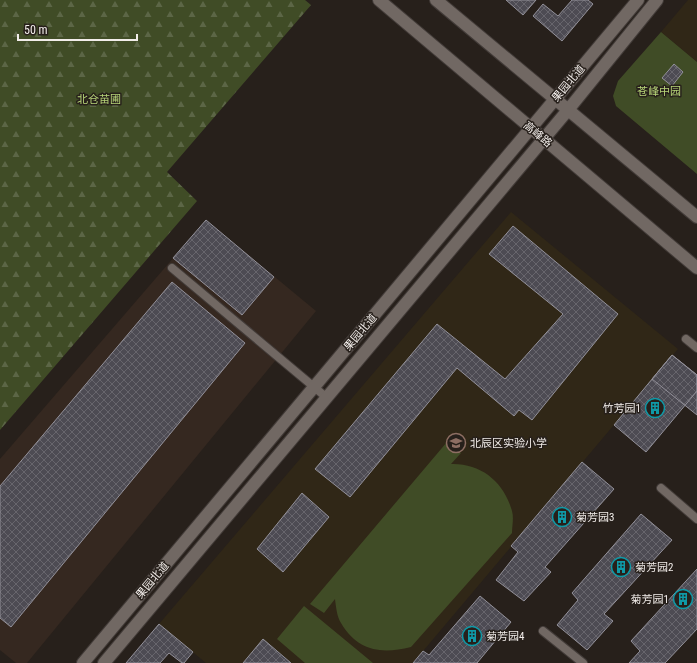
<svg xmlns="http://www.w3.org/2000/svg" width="697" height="663" font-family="'Roboto Condensed','Noto Sans SC',sans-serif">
	<defs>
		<pattern id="forest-firs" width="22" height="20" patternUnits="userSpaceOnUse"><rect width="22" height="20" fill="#404c26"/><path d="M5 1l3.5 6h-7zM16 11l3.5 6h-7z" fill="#5c6646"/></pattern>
		<pattern id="building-cross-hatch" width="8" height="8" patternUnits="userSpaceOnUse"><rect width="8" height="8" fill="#4d4b53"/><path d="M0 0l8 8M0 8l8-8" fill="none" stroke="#67656c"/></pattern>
	</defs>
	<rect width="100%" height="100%" fill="#27201b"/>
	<path fill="#352820" d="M206 220 316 311 27 663H16L0 650V459Z"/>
	<path fill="#302717" d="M688 0H697V62L661 32Z
		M511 212 678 349 413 663H206L159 624Z"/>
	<path fill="#404c26" d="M661 32 697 62V174L616 106 613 96 618 81Z
		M447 442 461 453 451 464C481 463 504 482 512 511 514 518 512 526 512 533L411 647C382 654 358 652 341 623 337 617 336 607 335 599L324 613 310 604Z
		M304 606 373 663H305L277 639Z"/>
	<path fill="url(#forest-firs)" d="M0 0H305L311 5 167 172 197 201 0 430Z"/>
	<path fill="url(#building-cross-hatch)" stroke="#93919a" d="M506 0H536L523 15Z
		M572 0H588L593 4 562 41 533 16 543 4 558 16Z
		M674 64 683 72 672 86 662 78Z
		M206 220 274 277 242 315 173 258Z
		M513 226 618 314 532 420 519 410 514 416 457 368 350 497 315 469 437 324 505 379 563 314 489 254Z
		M172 282 245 343 11 627 0 618V486Z
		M672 355 697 375V391L646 452 614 425Z
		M672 355 697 375V415L652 379Z
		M582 462 614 489 545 567 551 572 524 601 496 580 518 552 511 546Z
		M302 493 329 517 283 572 257 549Z
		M641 514 672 540 604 614 613 621 587 650 557 625 578 600 572 593Z
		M697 569V629L665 663H629L640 651 631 641Z
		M480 596 511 622 477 663H413L423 651 429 655Z
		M159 624 193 652 184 663H182L169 653 160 663H126Z
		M263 639 291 663H243Z"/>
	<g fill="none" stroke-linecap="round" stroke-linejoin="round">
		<g stroke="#423b38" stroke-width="10">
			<path id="lane" d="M172 268 326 397
				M686 339 697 348
				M661 488 697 519
				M543 631 583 663"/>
		</g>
		<g stroke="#423b38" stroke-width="14">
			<path id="secondary" d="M379 0 697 268
				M436 0 697 217
				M83 663 638 0
				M104 663 568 110 657 0"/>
		</g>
		<use href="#lane" stroke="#716863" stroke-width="8"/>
		<use href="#secondary" stroke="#716863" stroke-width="12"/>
	</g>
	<defs>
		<g id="building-ring" transform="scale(1)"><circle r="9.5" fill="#27201b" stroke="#0f9aa8" stroke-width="1.5"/><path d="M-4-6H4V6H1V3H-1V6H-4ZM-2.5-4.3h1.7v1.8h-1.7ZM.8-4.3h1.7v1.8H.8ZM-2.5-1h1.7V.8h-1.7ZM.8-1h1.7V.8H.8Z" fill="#0f9aa8"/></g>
		<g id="school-ring" transform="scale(1)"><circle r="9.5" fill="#27201b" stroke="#8d6e63" stroke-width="1.5"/><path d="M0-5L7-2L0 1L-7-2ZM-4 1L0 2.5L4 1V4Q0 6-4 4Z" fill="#8d6e63"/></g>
	</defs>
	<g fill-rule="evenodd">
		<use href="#building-ring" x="655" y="408"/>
		<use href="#school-ring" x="456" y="443"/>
		<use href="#building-ring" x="562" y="517"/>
		<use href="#building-ring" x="621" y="567"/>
		<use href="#building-ring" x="683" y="599"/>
		<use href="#building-ring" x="472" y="636"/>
	</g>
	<g text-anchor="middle" stroke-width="3" stroke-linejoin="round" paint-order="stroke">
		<g font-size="11" fill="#f2edea" stroke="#27201b">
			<text transform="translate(568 83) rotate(-50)" y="4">果园北道</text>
			<text transform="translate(538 134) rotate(40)" y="4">高峰路</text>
			<text transform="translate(360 332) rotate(-50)" y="4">果园北道</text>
			<text transform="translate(152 580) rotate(-50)" y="4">果园北道</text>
		</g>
		<g font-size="11" fill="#b7d478" stroke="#27201b">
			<text x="659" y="95">苍峰中园</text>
			<text x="99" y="103">北仓苗圃</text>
		</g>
		<g font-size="11" fill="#f2edea" stroke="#27201b" text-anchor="start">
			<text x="641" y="412" text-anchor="end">竹芳园1</text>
			<text x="470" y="447">北辰区实验小学</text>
			<text x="576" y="521">菊芳园3</text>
			<text x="635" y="571">菊芳园2</text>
			<text x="669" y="603" text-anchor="end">菊芳园1</text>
			<text x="486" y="640">菊芳园4</text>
		</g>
	</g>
	<path d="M18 34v6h119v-6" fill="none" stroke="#f2edea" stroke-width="2"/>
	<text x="24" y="34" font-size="12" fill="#f2edea" stroke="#27201b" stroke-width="3" paint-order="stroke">50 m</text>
</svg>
